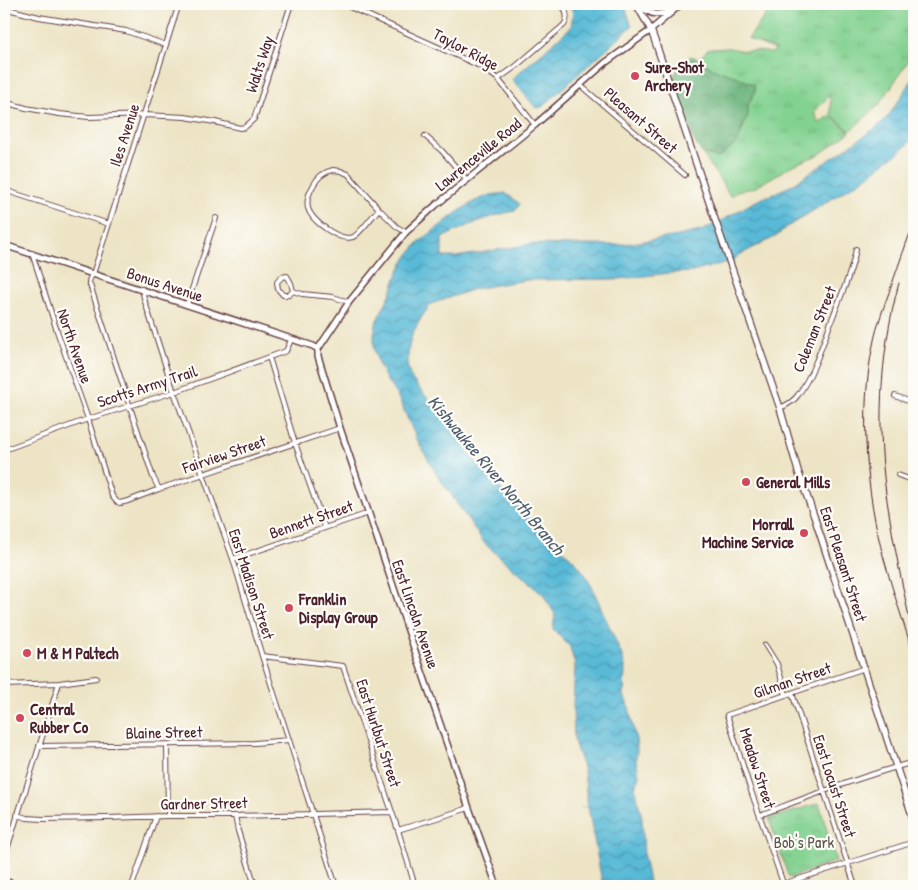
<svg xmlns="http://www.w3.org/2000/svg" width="918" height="890" font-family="'Patrick Hand',sans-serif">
	<defs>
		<pattern id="grass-tufts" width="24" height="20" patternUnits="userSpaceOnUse" patternTransform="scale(1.25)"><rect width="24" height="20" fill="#83d291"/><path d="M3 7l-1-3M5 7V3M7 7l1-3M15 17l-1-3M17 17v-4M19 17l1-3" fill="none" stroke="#73b47d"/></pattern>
		<pattern id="forest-crowns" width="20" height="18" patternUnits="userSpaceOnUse" patternTransform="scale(1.25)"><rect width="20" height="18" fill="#6ab47b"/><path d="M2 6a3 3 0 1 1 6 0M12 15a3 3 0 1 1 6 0" fill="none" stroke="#599265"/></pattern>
		<pattern id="water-waves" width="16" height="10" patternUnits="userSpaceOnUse" patternTransform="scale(1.25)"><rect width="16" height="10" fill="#59bad7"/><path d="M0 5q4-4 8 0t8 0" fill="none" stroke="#4c97af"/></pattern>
	</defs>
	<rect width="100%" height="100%" fill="#fdfcf7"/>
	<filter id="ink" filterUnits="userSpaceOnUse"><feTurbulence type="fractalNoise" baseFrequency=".02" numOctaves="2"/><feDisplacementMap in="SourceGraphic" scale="10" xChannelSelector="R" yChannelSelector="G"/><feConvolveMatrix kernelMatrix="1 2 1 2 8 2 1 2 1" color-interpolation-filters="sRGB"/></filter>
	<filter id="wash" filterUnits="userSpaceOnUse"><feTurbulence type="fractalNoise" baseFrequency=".0096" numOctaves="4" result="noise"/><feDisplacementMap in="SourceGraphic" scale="20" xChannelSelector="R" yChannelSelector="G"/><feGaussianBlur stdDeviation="1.12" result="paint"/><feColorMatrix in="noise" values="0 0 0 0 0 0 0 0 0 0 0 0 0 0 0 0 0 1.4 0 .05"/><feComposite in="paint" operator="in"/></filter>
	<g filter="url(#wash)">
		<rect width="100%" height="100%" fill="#ede4c5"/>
		<path fill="url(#grass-tufts)" stroke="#66785e" d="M771 4H914V52L880 104 850 131 831 114 830 95 814 112 819 123 830 115 850 132 820 154 791 166 754 188 737 191 731 197 702 153 718 158 738 142 747 116 748 105 755 91 754 85C748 83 742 79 736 77 723 72 710 69 699 59L708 49 729 48 744 51H757L772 53 776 50 748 39 767 13Z
			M819 803 836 861 789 878 769 819Z"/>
		<path fill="url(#forest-crowns)" stroke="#5a6a53" d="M691 56 699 59 704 64 719 71 738 77 754 85 755 91 748 105V116L742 128 738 142 718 158 702 153 693 139 686 118 674 86 672 79 680 64Z"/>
		<path fill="url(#water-waves)" stroke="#526c81" d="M570 4H624L632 26 542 107 536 108 512 79 571 27 573 14Z
			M914 77V138L913 139 896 155 888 160 862 180 787 227 777 236 739 255 734 260 693 272 669 273 619 279 526 280 474 289 431 304 421 318 412 335 409 346 407 364 410 376 418 387 446 419 473 458 489 477 543 532 573 559 585 574 592 587 621 653 625 666 624 696 629 707 636 740 637 750 636 760 639 775 635 788 642 818 644 857 650 886H603L602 882 587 801 584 771 574 741 573 706 575 665 570 647 553 629 555 614 543 594 485 544 436 473 417 440 399 399 387 381 378 363 374 348V334L377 320 390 295 399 270 407 257 418 243 455 214 473 202 490 195 505 193 520 204 515 211C489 216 466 226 442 238V257H456L532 244 575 245H618L678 236 701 231 719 222 752 203 790 186 835 156 877 127 889 115Z"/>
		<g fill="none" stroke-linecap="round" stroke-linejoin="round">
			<path stroke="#59bad7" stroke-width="1" d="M581 807H588"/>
		</g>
	</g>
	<g filter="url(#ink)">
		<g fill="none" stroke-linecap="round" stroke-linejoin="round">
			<g stroke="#623d42" stroke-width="6">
				<path id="minor" d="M343 4 482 67 498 79 535 125
					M4 8 39 17 126 31 166 45
					M498 79 515 67 564 25C569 18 566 10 561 4
					M580 85 685 175
					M4 102 26 108 59 114 89 117 144 115 185 117 215 122 240 128 245 127 254 119 291 4
					M425 136 442 151 467 180
					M333 170 341 171 348 174 379 209C373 215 360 234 353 237 340 242 311 221 308 208 306 200 309 193 313 186 317 178 323 172 333 170Z
					M4 190 109 224
					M379 209 397 227 406 232
					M32 253 56 328 88 419 112 496 117 502 120 503 128 501 159 489 340 428
					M287 276 291 283 293 291 289 295H283L278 289 277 282 282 277Z
					M142 289 145 302 174 392 233 559 262 656 336 886
					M293 291 302 294 333 297 349 302
					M187 304 216 218
					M269 357 295 443 325 528
					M895 396 914 403
					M780 408C787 405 794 401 798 395 814 373 824 340 834 314 842 293 852 272 856 249
					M4 450 88 419 174 392 286 351 291 340
					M898 475 914 481
					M159 489 153 477 89 282 90 278 93 274 179 4
					M233 559 369 513
					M765 645 777 664 786 695
					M262 656 343 666 398 830 415 886
					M4 685 59 683 96 678
					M792 693 855 886
					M167 745 168 816
					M39 746 255 743 289 740
					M17 815 27 818 42 819 108 818 168 816H235L392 812
					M760 815C811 796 862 776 914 762
					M235 816 238 831 255 886
					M398 830 469 808
					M4 859 59 683
					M4 884 5 886
					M783 884 914 842
					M132 886 156 816
					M784 886 749 785 727 715 865 668"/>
			</g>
			<g stroke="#623d42" stroke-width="8">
				<path id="tertiary" d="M637 5C652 14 653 16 670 12
					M4 245 313 346 318 349
					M318 349V356L340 428 415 651 469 808 497 886
					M318 349 338 319 349 302 406 232 436 205 535 125 605 63 651 30 681 4
					M4 881 21 886"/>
			</g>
			<g stroke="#623d42" stroke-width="8">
				<path id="secondary" d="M636 4 651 30 657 47 712 211 780 408 798 471 814 516 914 821"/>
			</g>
			<use href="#minor" stroke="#fff" stroke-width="4"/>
			<use href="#tertiary" stroke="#fff" stroke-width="5"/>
			<use href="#secondary" stroke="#fff" stroke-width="5.5"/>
			<path stroke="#4a1f2b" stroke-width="1" d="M914 223C906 243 899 264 892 284 885 304 877 324 873 345 859 410 866 495 884 559 893 592 904 624 914 656
				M899 283C879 356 876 433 888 507 894 547 903 587 911 627"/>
		</g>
	</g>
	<g fill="#d1495b" stroke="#fdfcf7" stroke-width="2">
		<circle cx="635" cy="76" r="5"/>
		<circle cx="746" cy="482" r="5"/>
		<circle cx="804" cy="533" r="5"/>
		<circle cx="289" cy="608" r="5"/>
		<circle cx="27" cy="653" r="5"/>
		<circle cx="20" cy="718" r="5"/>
	</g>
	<g text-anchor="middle" stroke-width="4.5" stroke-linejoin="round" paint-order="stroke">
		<g font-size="16" fill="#4a1f2b" stroke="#fdfcf7">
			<text transform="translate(466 49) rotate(28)" y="6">Taylor Ridge</text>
			<text transform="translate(259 64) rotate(-72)" y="6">Walts Way</text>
			<text transform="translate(641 120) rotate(41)" y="6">Pleasant Street</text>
			<text transform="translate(124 135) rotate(-72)" y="6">Iles Avenue</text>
			<text transform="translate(478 154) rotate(-39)" y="6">Lawrenceville Road</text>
			<text transform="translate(165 284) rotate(18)" y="6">Bonus Avenue</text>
			<text transform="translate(814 329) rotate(-68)" y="6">Coleman Street</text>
			<text transform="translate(75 346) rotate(71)" y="6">North Avenue</text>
			<text transform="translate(147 386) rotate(-18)" y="6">Scotts Army Trail</text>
			<text transform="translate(224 454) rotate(-19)" y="6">Fairview Street</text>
			<text transform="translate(311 519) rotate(-19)" y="6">Bennett Street</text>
			<text transform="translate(844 564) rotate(72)" y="6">East Pleasant Street</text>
			<text transform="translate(252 584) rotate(72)" y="6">East Madison Street</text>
			<text transform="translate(416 614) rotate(71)" y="6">East Lincoln Avenue</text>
			<text transform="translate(792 680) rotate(-19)" y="6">Gilman Street</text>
			<text transform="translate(164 732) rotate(-1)" y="6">Blaine Street</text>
			<text transform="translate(379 733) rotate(72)" y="6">East Hurlbut Street</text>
			<text transform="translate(758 768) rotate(72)" y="6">Meadow Street</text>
			<text transform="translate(835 786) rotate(72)" y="6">East Locust Street</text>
			<text transform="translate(204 803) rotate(-1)" y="6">Gardner Street</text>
		</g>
		<g font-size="16" font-weight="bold" fill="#4a1f2b" stroke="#fdfcf7" text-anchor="start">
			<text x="645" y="73">Sure-Shot<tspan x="645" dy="18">Archery</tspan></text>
			<text x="756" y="488">General Mills</text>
			<text x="794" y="530" text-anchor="end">Morrall<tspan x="794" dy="18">Machine Service</tspan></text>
			<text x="299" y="605">Franklin<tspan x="299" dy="18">Display Group</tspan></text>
			<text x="37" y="659">M &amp; M Paltech</text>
			<text x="30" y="715">Central<tspan x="30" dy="18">Rubber Co</tspan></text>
		</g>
		<g font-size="16" fill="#5b554a" stroke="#fdfcf7">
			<text x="804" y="848">Bob's Park</text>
		</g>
		<g font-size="18" font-style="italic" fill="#505d70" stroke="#fdfcf7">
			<text transform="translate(496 475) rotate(50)" y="6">Kishwaukee River North Branch</text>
		</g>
	</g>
	<rect width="918" height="890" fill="none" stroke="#fdfcf7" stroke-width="20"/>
</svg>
